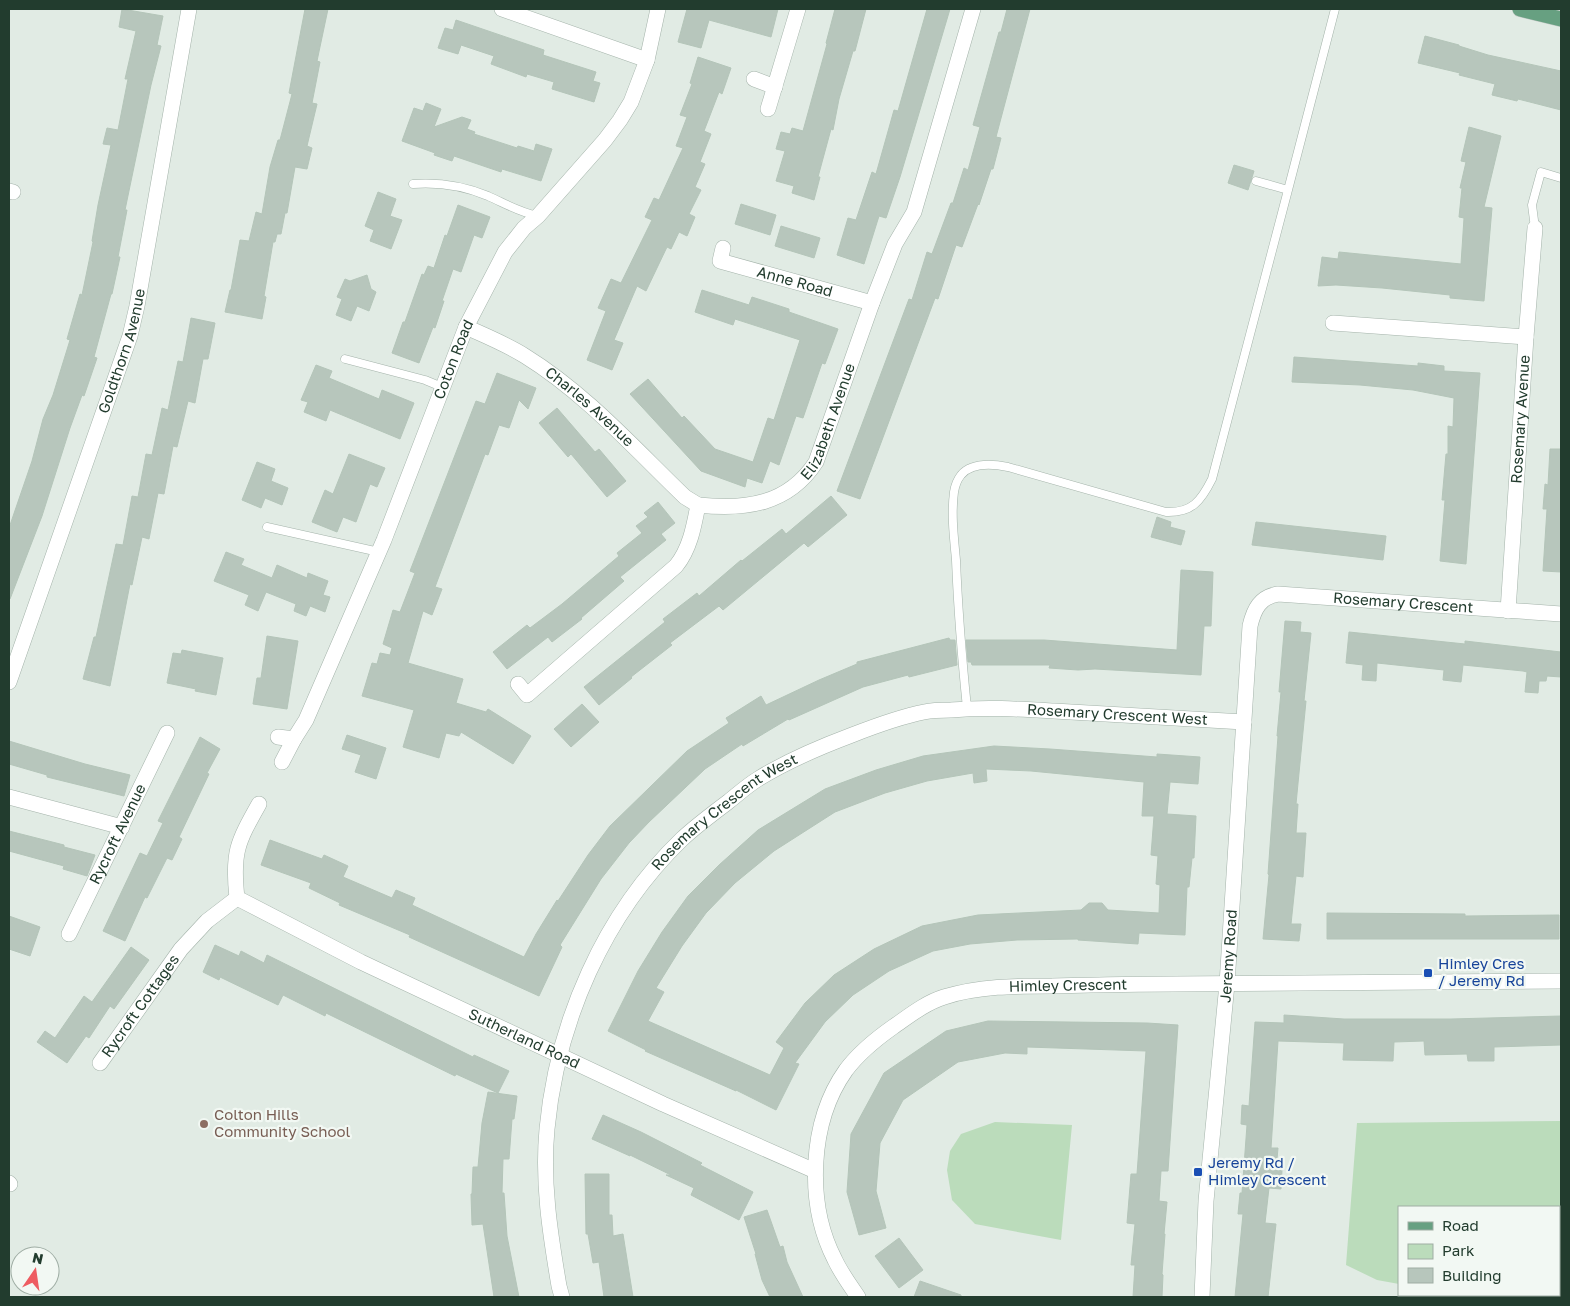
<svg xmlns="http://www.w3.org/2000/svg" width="1570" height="1306" font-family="'Golos Text',sans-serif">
	<rect width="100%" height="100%" fill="#e1ebe4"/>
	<path fill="#bbdcbb" d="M1561 1121V1297H1478L1463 1295H1559V1207H1399V1284L1377 1280 1346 1265 1357 1123Z
		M995 1122 1072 1125 1061 1240 975 1224 952 1200 947 1170 950 1151 961 1134Z"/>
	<path fill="#b7c6bc" stroke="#b4c5b9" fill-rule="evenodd" d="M122 9 163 16 157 45 161 46 151 85 125 210H127L118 257H120L112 294H111L94 357 97 358 84 396 82 395 70 428 42 516 10 599H9V528L32 461 43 419 53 395 70 340 67 339 80 294 82 295 93 242 92 241 98 205 111 145 103 144 107 128 118 130 128 79H125L136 31 119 27Z
		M305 9H328L317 61 320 62 312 103 317 104 307 146 312 148 307 169 295 167 287 213H285L281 234H277L275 242H273L264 296 266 297 262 319 225 312 230 290H231L240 240 249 241 256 212 262 214 270 167 278 140H280L292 94 289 93Z
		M687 9H778L771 37 709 20 701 48 678 42Z
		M835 9H866L855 51H853L839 99 833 130 831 129 818 177H820L814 200 792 193 794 186 776 181 785 151 776 149 781 132 790 134 792 128 803 131 827 44 826 43Z
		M927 9H950L900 177 886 218 879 216 864 264 837 255 848 218 856 220 872 172 876 174 894 110 898 111Z
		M1007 9H1030L996 137 1001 138 993 169H991L979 205 978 204 962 247 956 245 938 299 935 298 860 499 837 491 909 299 912 300 927 252 932 254 951 203H953L964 168 968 170 980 127 973 125 999 32H1001Z
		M456 20 544 50 543 55 596 72 593 81 600 83 594 102 552 89 554 82 527 74 526 77 491 64 494 56 461 45 458 54 438 48 445 28 453 30Z
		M1425 36 1459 45V46L1488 55 1561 71V110L1518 99 1517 101 1492 95 1495 84 1459 75 1460 73 1418 63Z
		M698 57 731 68 722 94 719 92 704 131 711 134 700 162 705 164 695 187 701 190 689 214 695 217 687 236 679 232 671 249 667 247 646 291 637 286 614 340 623 343 612 370 587 360 606 311 598 308 611 279 621 283 652 220 645 217 654 198 659 200 683 148 676 146 687 117 680 115 692 84 690 83Z
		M426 103 441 109 434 127 462 117 471 120 467 129 475 132 474 134 517 148 518 146 534 151 536 144 552 149 541 181 502 169 501 172 454 156 452 161 434 155 435 153 402 141 414 108 423 111Z
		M1469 127 1501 136 1484 207 1492 208 1484 301 1450 298V295L1382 288 1336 285 1318 286 1322 257 1338 259 1339 252 1461 264 1464 218 1459 217 1462 188H1460L1466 162 1461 161Z
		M1234 165 1254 171 1248 190 1228 183Z
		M378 192 396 199 390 216 402 220 391 249 370 241 374 230 365 226Z
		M741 204 776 215 770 235 735 224Z
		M458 205 490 217 482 238 474 235 461 272 453 269 442 301H444L435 328 433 327 419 363 392 353 403 322H405L422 274 424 275 428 266 434 268 445 235 447 236Z
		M781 226 820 238 814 258 775 246Z
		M367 275 371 289 376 292 369 311 357 306 351 321 336 315 342 299 337 297 345 279 350 281Z
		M702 290 749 305 752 297 789 309V312L838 329 825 364 822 363 803 418 796 416 779 465 770 461 762 483 747 478 745 487 701 471 630 394 648 379 682 418 684 416 715 449 753 462 768 418 774 420 800 340 735 319 733 325 695 312Z
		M191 318 215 323 208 359H203L195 403 188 401 177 447 173 446 164 494 158 493 149 539 142 537 132 585 130 584 110 686 83 679 94 637H96L116 544 123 545 132 496 138 497 146 454 152 455 162 408 168 410 178 361 183 362Z
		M1294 357 1418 366V363L1444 366V371L1480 373 1466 564 1440 561 1445 500H1442L1446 454H1448V426L1453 427 1454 398 1413 390 1360 385 1292 382Z
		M316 365 332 371 329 378 379 399 382 390 414 403 400 439 330 410 326 421 304 412 308 402 301 400Z
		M497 373 536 388 528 409 519 400 509 428 499 425 488 455 485 454 435 587 442 589 432 615 423 611 408 663 463 679 456 703 486 712 488 709 531 736 513 764 461 732 459 736 446 733 439 758 403 747 414 710 362 696 372 663 377 664 380 653 390 655 392 648 383 644 393 610 400 612 415 573 410 571 476 401 485 404Z
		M557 408 595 452 599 449 626 481 607 497 571 454 568 457 539 423Z
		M1550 449H1561V572L1543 571 1547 509H1543L1545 484 1548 485Z
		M349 454 385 468 377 487 370 484 356 522 343 517 337 532 312 522 325 490 333 494Z
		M257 462 275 469 271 481 288 488 282 505 265 498 261 508 242 500Z
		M831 496 847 515 808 547 804 543 723 610 719 606 670 643 672 645 631 677 632 678 599 705 584 687 665 622 663 619 697 593 699 596 741 560 742 561 782 529 786 534Z
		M658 502 675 523 661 534 666 540 620 577 624 581 581 618 582 619 552 642 548 637 507 669 493 652 527 625 530 628 562 604 619 556 617 553 642 533 636 526 648 517 644 513Z
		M1157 517 1171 522 1170 527 1185 531 1181 545 1151 537Z
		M1256 522 1386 536 1383 560 1252 545Z
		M226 552 244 559 241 565 272 578 277 565 307 578 308 573 328 581 323 595 330 597 325 612 310 606 306 616 294 611 296 604 266 592 258 611 245 605 249 595 214 581Z
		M1181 570 1213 572 1211 626H1204L1201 675 1095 669 1078 670 1049 668 1050 665H972L971 662H968L966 640H1044L1177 650Z
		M1285 621 1301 622 1300 632 1311 633 1304 701H1306L1296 804H1298L1296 833H1306L1303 877 1296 876 1291 924H1301L1299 941 1263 939 1269 875 1268 874 1278 736H1277L1281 692H1279Z
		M1349 632 1465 644V641L1561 652V677L1547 676 1546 681H1539L1538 693 1525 692 1527 672 1523 671 1463 665 1461 682 1443 680 1444 670 1377 663 1376 681 1362 680 1363 665 1346 663Z
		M267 636 298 641 287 709 253 704 257 678H261Z
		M949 638 950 640H955L957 665 909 677 908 675 863 687 789 720 788 719 743 746 742 744 705 769 649 822 629 843 601 879 560 945 562 947 539 996 409 937 410 935 339 905 340 903 309 888 311 883 261 865 270 840 322 859 324 855 348 866 343 877 392 898 396 890 415 898 412 905 524 957 536 934 557 900 558 901 588 855 610 826 687 751 729 723 726 718 761 696 766 705 819 680 857 664V662Z
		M182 650 223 658 216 695 195 691 196 689 167 683 173 653 181 654Z
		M582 704 599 722 571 747 554 729Z
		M347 735 386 748 376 779 355 772 361 755 342 749Z
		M200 737 220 749 207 773 209 774 179 837 182 839 172 860 167 858 147 898 145 897 125 941 103 931 140 853 147 856 163 823 158 821Z
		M9 741 85 764 130 775 124 796 47 777V775L9 764Z
		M994 746 1050 749 1157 757V754L1200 757 1198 784 1170 782 1167 814 1196 816 1194 858H1192L1189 887H1187L1185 935 1139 933 1138 944 1078 940V939L1017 940 970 944 933 951 889 971 853 995 825 1022 795 1063 799 1064 776 1110 736 1090V1091L645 1051 646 1050 608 1031 638 971 662 932 688 896 719 865 758 830 825 789 876 770 923 756ZM986 769 1031 771 1144 782 1142 816H1154L1151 855 1158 856 1156 884 1160 885 1159 913 1108 910 1102 903H1089L1081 910 978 915 922 926 874 949 834 975 805 1003 776 1042 784 1048 770 1075 648 1021 664 992 656 988 682 946 706 913 735 883 774 851 835 812 885 793 927 781 973 773 974 783 987 781Z
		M9 831 64 845V847L95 855 87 876 63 869 64 866 9 851Z
		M1327 913 1465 914V916L1559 915V939H1327Z
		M9 916 40 927 30 956 9 949Z
		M215 945 239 956 241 951 264 963 267 955 473 1057 474 1055 509 1071 498 1093 456 1074 455 1076 326 1013 325 1016 283 995 278 1005 220 977 219 980 203 972Z
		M131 947 149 960 114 1009 110 1006 89 1038 86 1036 67 1063 37 1042 45 1031 55 1038 84 996 92 1002Z
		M1284 1015 1344 1019H1451L1561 1016V1045L1494 1047V1061H1468L1467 1054 1425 1055 1424 1041 1394 1042 1393 1061 1343 1060 1344 1043 1278 1041 1271 1148H1278L1276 1170H1282L1281 1189 1269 1188 1265 1223 1276 1224 1268 1297H1235L1243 1214H1238L1240 1193H1242L1247 1125 1241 1124 1242 1105 1249 1106 1255 1022 1284 1023Z
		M988 1021 1147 1023 1178 1025 1168 1171H1161L1159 1201 1167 1202 1164 1234H1165L1162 1274 1163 1275 1162 1297H1133L1135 1265H1131L1135 1224 1127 1223 1131 1174H1137L1146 1051 1027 1047V1054L1005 1053 958 1062 903 1100 880 1143 876 1191 886 1228 859 1235 847 1192 851 1134 884 1073 946 1031Z
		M488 1092 517 1096 514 1119H512L509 1159H503L502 1193H504L507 1236 519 1297H494L483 1224 472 1225 471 1194H472L473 1167H478L482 1123Z
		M603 1115 641 1132 702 1163 700 1165 753 1192 739 1220 691 1195 694 1188 666 1175H671L630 1155V1156L592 1139Z
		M585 1174H609V1215H612L613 1236 623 1234 633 1297H604L599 1262 593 1263 588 1234H586Z
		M767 1210 780 1247 783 1246 787 1262 803 1297H770L762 1280 755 1254H756L744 1217Z
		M899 1238 923 1270 899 1288 875 1256Z
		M920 1281 961 1295V1297H914Z"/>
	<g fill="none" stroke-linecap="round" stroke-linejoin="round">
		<g stroke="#a4b3aa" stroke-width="9">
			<path id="lane" d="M1256 181 1288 190 1335 9
				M413 184C440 182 464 186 488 196 506 204 519 212 538 216
				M1535 228 1532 205 1541 172 1561 178
				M345 359 425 380 442 387
				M267 527 379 552
				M967 708C962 659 958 610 956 560 954 538 951 515 954 492 955 486 957 480 961 475 972 462 993 464 1008 467L1166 512C1192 513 1201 501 1212 479L1288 190"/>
		</g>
		<g stroke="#a4b3aa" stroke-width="16">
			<g id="street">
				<path d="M502 9 647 60"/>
				<path d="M754 79 775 87"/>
				<path d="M768 109 798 9"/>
				<path d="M9 191 13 192"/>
				<path id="s1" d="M723 248 720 261 872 303"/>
				<path d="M1333 323 1526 337"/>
				<path id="s2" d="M466 327C486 336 506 344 525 356 585 393 634 448 685 497L698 505"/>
				<path id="s3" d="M1508 611 1526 337 1535 228"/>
				<path id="s4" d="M9 682 130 336 137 306 189 9"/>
				<path id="s5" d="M518 684 527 695 676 566C690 549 694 526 698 505 745 510 788 505 816 462L872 303 895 244 914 212 973 9"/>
				<path d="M278 737 294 739 282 762"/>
				<path id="s6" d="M294 739 306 720 384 540 466 327 505 252 524 228 538 216 605 140 620 120 631 102 647 60 658 9"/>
				<path d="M9 797 122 827"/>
				<path id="s7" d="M259 804C237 843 232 853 237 898L361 962 663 1104 815 1171"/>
				<path id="s8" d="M69 934 167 733"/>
				<path id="s9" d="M100 1063 181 949 207 921 237 898"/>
				<path d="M9 1183 10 1184"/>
				<path id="s10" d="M562 1297 559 1286C550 1233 542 1182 547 1129 557 1022 604 914 682 839 696 826 712 814 728 802 738 794 748 785 758 779 787 761 820 747 852 735 875 726 899 717 924 712 933 710 942 710 951 710 986 707 1019 709 1054 711 1117 715 1181 718 1244 722"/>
				<path id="s11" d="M858 1297C850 1285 841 1273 835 1260 806 1204 809 1122 846 1070 858 1054 876 1039 893 1027 909 1016 925 1003 944 997 979 986 1015 986 1052 986 1093 985 1134 984 1175 984 1304 984 1433 982 1561 981"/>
				<path id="s12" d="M1202 1297 1206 1201 1227 984 1250 626C1254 609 1260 597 1278 594L1561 614"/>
			</g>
		</g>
		<g stroke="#c1c8c4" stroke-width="16">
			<path id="primary" d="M1520 9 1561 19"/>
		</g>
		<use href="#lane" stroke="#fff" stroke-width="8"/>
		<use href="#street" stroke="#fff" stroke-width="15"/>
		<use href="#primary" stroke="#67a081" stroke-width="15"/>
	</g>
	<g fill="#1a4fb4" stroke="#f2f8f3" stroke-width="2">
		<rect x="1423" y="968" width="10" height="10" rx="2.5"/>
		<rect x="1193" y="1167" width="10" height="10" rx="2.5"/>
	</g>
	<circle fill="#8d6e63" stroke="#f2f8f3" stroke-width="2" cx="204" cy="1124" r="5"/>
	<g text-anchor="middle" stroke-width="4.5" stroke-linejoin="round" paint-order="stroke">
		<g font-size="15" fill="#223c2e" stroke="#f2f8f3">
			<text dy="5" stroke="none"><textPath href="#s1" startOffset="91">Anne Road</textPath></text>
			<text dy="5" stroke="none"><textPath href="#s4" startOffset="350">Goldthorn Avenue</textPath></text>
			<text dy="5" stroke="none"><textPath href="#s6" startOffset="412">Coton Road</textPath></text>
			<text dy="5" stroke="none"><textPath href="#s2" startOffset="148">Charles Avenue</textPath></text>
			<text dy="5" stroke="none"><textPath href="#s3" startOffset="192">Rosemary Avenue</textPath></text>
			<text dy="5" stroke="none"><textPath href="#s5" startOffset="452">Elizabeth Avenue</textPath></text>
			<text dy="5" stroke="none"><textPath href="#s12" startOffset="844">Rosemary Crescent</textPath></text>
			<text dy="5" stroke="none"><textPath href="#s10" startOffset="966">Rosemary Crescent West</textPath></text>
			<text dy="5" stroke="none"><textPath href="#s10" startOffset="546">Rosemary Crescent West</textPath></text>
			<text dy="5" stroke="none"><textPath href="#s8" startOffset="111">Rycroft Avenue</textPath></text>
			<text dy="5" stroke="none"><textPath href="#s12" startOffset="342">Jeremy Road</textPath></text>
			<text dy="5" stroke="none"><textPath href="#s11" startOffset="491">Himley Crescent</textPath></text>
			<text dy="5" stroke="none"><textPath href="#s9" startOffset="70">Rycroft Cottages</textPath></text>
			<text dy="5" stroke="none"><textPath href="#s7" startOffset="419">Sutherland Road</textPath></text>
		</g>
		<g font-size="15" fill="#164399" stroke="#f2f8f3" text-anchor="start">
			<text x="1438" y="969">Himley Cres<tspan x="1438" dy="17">/ Jeremy Rd</tspan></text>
			<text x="1208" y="1168">Jeremy Rd /<tspan x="1208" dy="17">Himley Crescent</tspan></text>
		</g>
		<g font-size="15" fill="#785e54" stroke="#f2f8f3" text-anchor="start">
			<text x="214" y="1120">Colton Hills<tspan x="214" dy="17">Community School</tspan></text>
		</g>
	</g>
	<rect width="1570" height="1306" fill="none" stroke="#223c2e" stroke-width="20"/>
	<rect x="1398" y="1206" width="162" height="90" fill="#f2f8f3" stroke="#9fada4"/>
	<rect x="1408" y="1222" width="25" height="8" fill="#67a081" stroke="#9fada4"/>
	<text x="1442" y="1231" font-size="15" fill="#223c2e">Road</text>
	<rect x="1408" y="1244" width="25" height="15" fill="#bbdcbb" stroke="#9fada4"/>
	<text x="1442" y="1256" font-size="15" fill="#223c2e">Park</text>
	<rect x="1408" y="1268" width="25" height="15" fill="#b7c6bc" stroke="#9fada4"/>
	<text x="1442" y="1281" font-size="15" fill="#223c2e">Building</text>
	<g transform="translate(35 1271) rotate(13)"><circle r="24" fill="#f2f8f3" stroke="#9fada4"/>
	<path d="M0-4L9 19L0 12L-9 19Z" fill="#ee5c61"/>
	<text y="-8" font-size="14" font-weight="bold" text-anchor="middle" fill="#223c2e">N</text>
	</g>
</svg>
